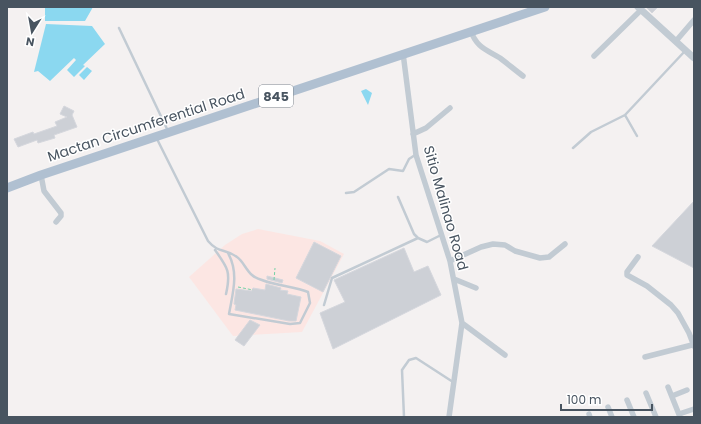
<svg xmlns="http://www.w3.org/2000/svg" width="701" height="424" font-family="Poppins,sans-serif">
	<rect width="100%" height="100%" fill="#f4f1f1"/>
	<path fill="#fce6e3" d="M258 229 320 241 344 254 302 332 233 336 189 277 225 245 242 234Z"/>
	<path fill="#8bd8f0" d="M45 7H93L85 21H45Z
		M46 24 92 26 105 44 83 65 85 66 74 77 67 70 76 60 74 58 50 81 38 71 34 72Z
		M87 67 92 71 84 80 79 75Z
		M366 89 372 93 368 105 361 91Z"/>
	<path fill="#cdd0d6" stroke="#d5d7dd" d="M648 7H658L652 13 647 8Z
		M64 106 74 111 72 115 77 127 54 135 55 138 38 143 37 140 18 147 14 139 33 132 34 134 57 126 55 122 67 117 60 114Z
		M694 201V268L652 246Z
		M314 242 341 256 323 292 296 278Z
		M404 248 414 272 428 266 441 295 333 349 320 313 345 302 334 280Z
		M267 276 283 280 282 283 267 279Z
		M266 284 281 288 280 290 288 291 287 294 301 297 296 321H289L235 310 236 305 234 304 236 289 252 291 253 288 265 290Z
		M250 320 260 325 244 346 235 340Z"/>
	<g fill="none" stroke-linecap="round" stroke-linejoin="round">
		<path stroke="#75d2a7" stroke-width="1" stroke-dasharray="3 2" stroke-linecap="butt" d="M274 280 275 268
			M238 287 253 290"/>
		<path stroke="#c2cbd3" stroke-width="2.5" d="M119 28 168 131
			M625 115 637 136
			M157 139 208 241C219 254 225 248 237 257 243 261 246 270 252 275 262 284 294 286 308 292L310 303 300 323 290 324 229 314C233 292 239 273 228 253
			M573 148 591 132 625 115 685 51
			M346 193 354 192 389 169 403 171 409 159 415 155
			M398 197 414 234 418 238 427 242 441 235
			M215 250C228 268 231 272 226 294
			M324 305 332 278 418 238
			M404 417 402 370 409 360 416 358 453 382"/>
		<path stroke="#c2cbd3" stroke-width="5.5" d="M471 31C476 47 487 50 500 58 508 64 515 70 523 76
			M676 41 694 20
			M403 53 416 155 450 261 462 323 449 417
			M594 56 641 10
			M413 134 426 128 450 108
			M41 175 44 191 61 213V216L56 222
			M638 257 627 272V275L647 286 671 305 678 313 689 333 694 346
			M450 261 481 247 493 244 505 245 515 251 540 258 549 257 565 244
			M454 279 476 288
			M462 323 505 355
			M645 357 692 345
			M668 387 680 417
			M646 393 656 417
			M672 396 687 390
			M627 400 634 417
			M608 407 612 417
			M589 414 590 417
			M679 414 694 409"/>
		<path stroke="#c2cbd3" stroke-width="7" d="M638 7 694 58"/>
		<path stroke="#b0c0d1" stroke-width="9" d="M7 188 41 175 545 7"/>
	</g>
	<g text-anchor="middle" stroke-width="3" stroke-linejoin="round" paint-order="stroke">
		<rect fill="#fff" stroke="#7f8790" stroke-width="1" x="259" y="85" width="34" height="22" rx="3"/>
		<g font-size="13" font-weight="bold" fill="#485460">
			<text x="276" y="101">845</text>
		</g>
		<g font-size="14" fill="#485460" stroke="#fff">
			<text transform="translate(146 125) rotate(-18)" y="5">Mactan Circumferential Road</text>
			<text transform="translate(446 208) rotate(74)" y="5">Sitio Malinao Road</text>
		</g>
	</g>
	<rect width="701" height="424" fill="none" stroke="#485460" stroke-width="16"/>
	<g transform="translate(32 32) rotate(191)" stroke="#ffffff" stroke-width="3" paint-order="stroke">
	<path d="M0-3L7 15L0 10L-7 15Z" fill="#485460"/>
	<text y="-6" font-size="11" font-weight="bold" text-anchor="middle" fill="#485460">N</text>
	</g>
	<path d="M561 404v6h91v-6" fill="none" stroke="#485460" stroke-width="2"/>
	<text x="567" y="404" font-size="12" fill="#485460" stroke="#ffffff" stroke-width="3" paint-order="stroke">100 m</text>
</svg>
